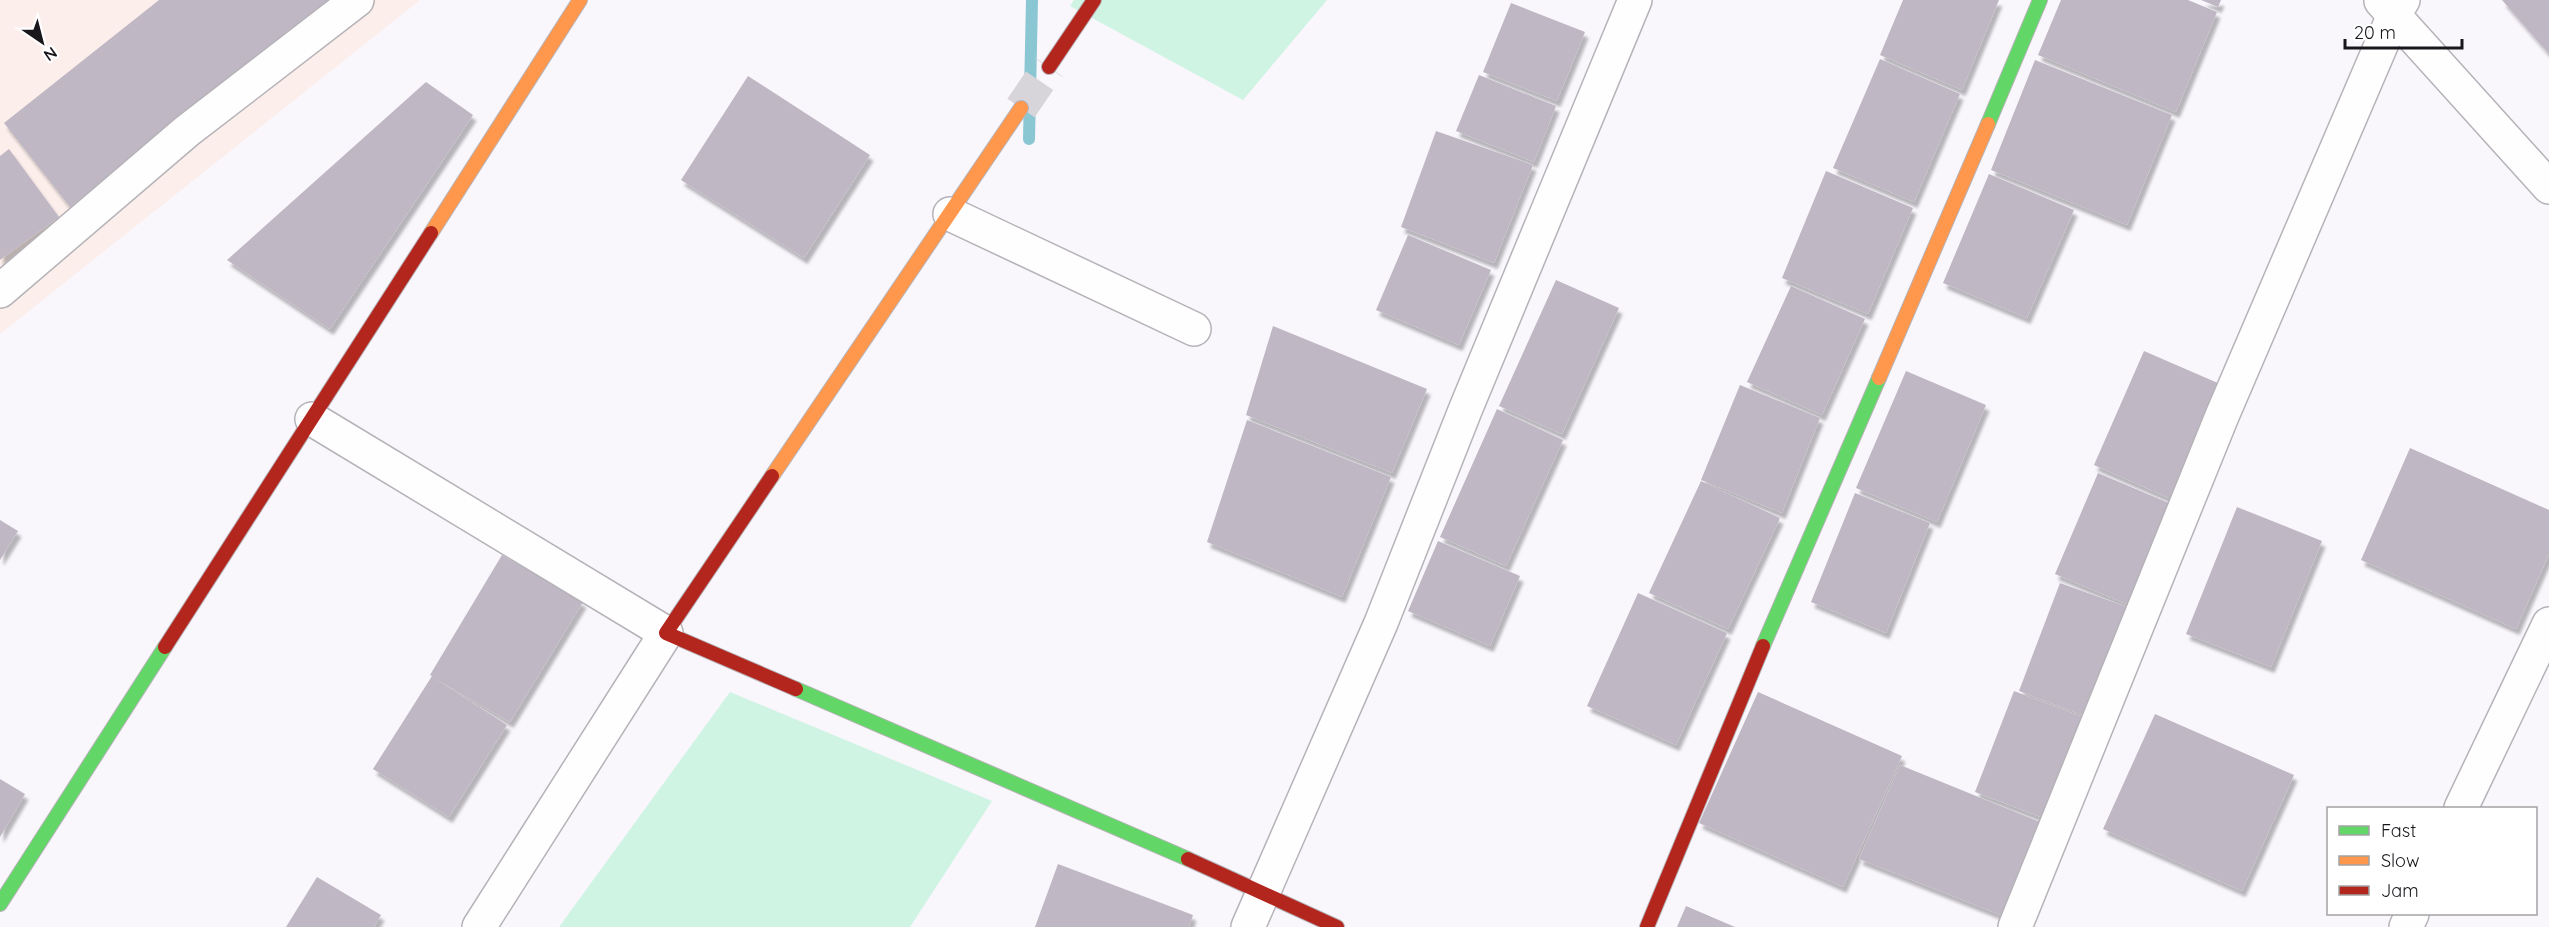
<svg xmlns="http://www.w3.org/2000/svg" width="2549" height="927" font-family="Quicksand,sans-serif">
	<defs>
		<filter id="shadow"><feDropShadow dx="3.5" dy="6" stdDeviation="1.5" flood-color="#0004"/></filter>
	</defs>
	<rect width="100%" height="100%" fill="#f9f6fc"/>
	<path fill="#fceeea" d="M0 0H420L0 334Z"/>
	<path fill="#d0f4e4" d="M1074 0H1327L1243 100 1070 6Z
		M730 692 992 801 910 927H559Z"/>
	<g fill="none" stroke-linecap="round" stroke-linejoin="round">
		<path stroke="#8ac7d3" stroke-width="12" d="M1029 139 1032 0"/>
	</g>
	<path fill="#bfb7c4" filter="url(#shadow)" d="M159 0H331L70 207 4 123Z
		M1903 0H1999L1962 90 1880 55Z
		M2061 0H2188L2217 12 2176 112 2038 55Z
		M2201 0H2221L2218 7Z
		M2502 0H2549V54Z
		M1511 3 1585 32 1557 101 1483 72Z
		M1880 59 1960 94 1914 202 1833 168Z
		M2035 60 2172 115 2127 225 1991 170Z
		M1479 75 1556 106 1534 162 1456 131Z
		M748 76 870 155 804 258 681 180Z
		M426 82 473 115 330 329 227 260Z
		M1436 131 1533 165 1494 263 1401 227Z
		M9 149 59 217 0 260V156Z
		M1826 171 1913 208 1868 314 1782 278Z
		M1989 174 2074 210 2027 318 1943 283Z
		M1408 235 1491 270 1459 345 1376 310Z
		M1556 280 1619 308 1562 434 1499 406Z
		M1791 286 1865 319 1822 415 1747 382Z
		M1273 326 1427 389 1392 473 1246 415Z
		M2144 351 2227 387 2178 502 2094 465Z
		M1906 371 1986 405 1937 522 1856 488Z
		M1740 385 1820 418 1782 513 1701 480Z
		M1497 409 1563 440 1506 566 1440 537Z
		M1247 420 1391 477 1342 597 1207 542Z
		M2410 448 2549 510V554L2516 629 2361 560Z
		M2098 473 2176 506 2131 606 2055 574Z
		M1701 481 1780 518 1728 629 1649 593Z
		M1855 493 1930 523 1886 633 1811 602Z
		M2237 507 2322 541 2271 667 2186 634Z
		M0 520 18 531 0 560Z
		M1438 541 1520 576 1490 646 1408 611Z
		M502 555 583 602 510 722 434 678 507 725 449 817 373 769 432 676 430 675Z
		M2060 583 2130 608 2085 716 2019 691Z
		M1638 593 1727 633 1676 745 1587 706Z
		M2014 691 2085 718 2046 819 1975 792Z
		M1758 692 1902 756 1843 887 1699 823Z
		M2155 714 2294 775 2242 891 2103 829Z
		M1900 765 2040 822 2003 916 1859 859Z
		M0 779 25 794 0 837Z
		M1058 864 1193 915 1189 927H1035Z
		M317 877 381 915 374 927H286Z
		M1686 906 1735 927H1677Z"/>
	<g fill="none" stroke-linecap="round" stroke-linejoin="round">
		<path stroke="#d8d5da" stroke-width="33" stroke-dasharray="33 16" stroke-linecap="butt" d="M1021 108 1049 67"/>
		<g stroke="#b6b3b8" stroke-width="36">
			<path id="street" d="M2381 1 2549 187
				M950 214 1194 329
				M0 291 187 131 357 0
				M312 419 666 633 479 927
				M2461 808 2549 624
				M1248 927 1381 623 1466 408 1635 0
				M2015 927 2222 416 2394 15 2403 0
				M2406 927 2412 914"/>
		</g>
		<g stroke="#b6b3b8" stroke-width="16">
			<path id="fast" d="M1988 124 2040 0
				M1763 646 1879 378
				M796 689 1188 859
				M0 904 165 647"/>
		</g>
		<g stroke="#b6b3b8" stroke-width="16">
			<path id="slow" d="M431 233 580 0
				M1879 378 1988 124
				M772 476 1021 108"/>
		</g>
		<g stroke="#b6b3b8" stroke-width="16">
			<path id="jam" d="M1049 67 1094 0
				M772 476 666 633 796 689
				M165 647 431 233
				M1188 859 1337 927
				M1647 927 1763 646"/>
		</g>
		<use href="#street" stroke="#fefeff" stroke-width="33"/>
		<use href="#fast" stroke="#63d668" stroke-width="14"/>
		<use href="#slow" stroke="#ff974d" stroke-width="14"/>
		<use href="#jam" stroke="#b3261e" stroke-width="14"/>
	</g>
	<rect x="2327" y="807" width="210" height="108" fill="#ffffff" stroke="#a3a2a4" stroke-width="1.5"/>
	<rect x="2339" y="826" width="30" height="9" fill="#63d668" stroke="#a3a2a4" stroke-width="1.5"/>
	<text x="2381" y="837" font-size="18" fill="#1a171c">Fast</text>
	<rect x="2339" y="856" width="30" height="9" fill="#ff974d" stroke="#a3a2a4" stroke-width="1.5"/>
	<text x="2381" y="867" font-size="18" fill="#1a171c">Slow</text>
	<rect x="2339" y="886" width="30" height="9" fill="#b3261e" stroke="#a3a2a4" stroke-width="1.5"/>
	<text x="2381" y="897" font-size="18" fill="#1a171c">Jam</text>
	<g transform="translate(42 42) rotate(145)" stroke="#ffffff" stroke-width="4.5" paint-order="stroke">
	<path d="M0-4.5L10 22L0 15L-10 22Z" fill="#1a171c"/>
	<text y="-9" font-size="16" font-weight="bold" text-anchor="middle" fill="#1a171c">N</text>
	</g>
	<path d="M2345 39v9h117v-9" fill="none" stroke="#1a171c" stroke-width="3"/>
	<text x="2354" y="39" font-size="18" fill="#1a171c" stroke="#ffffff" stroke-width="4.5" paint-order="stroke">20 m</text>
</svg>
